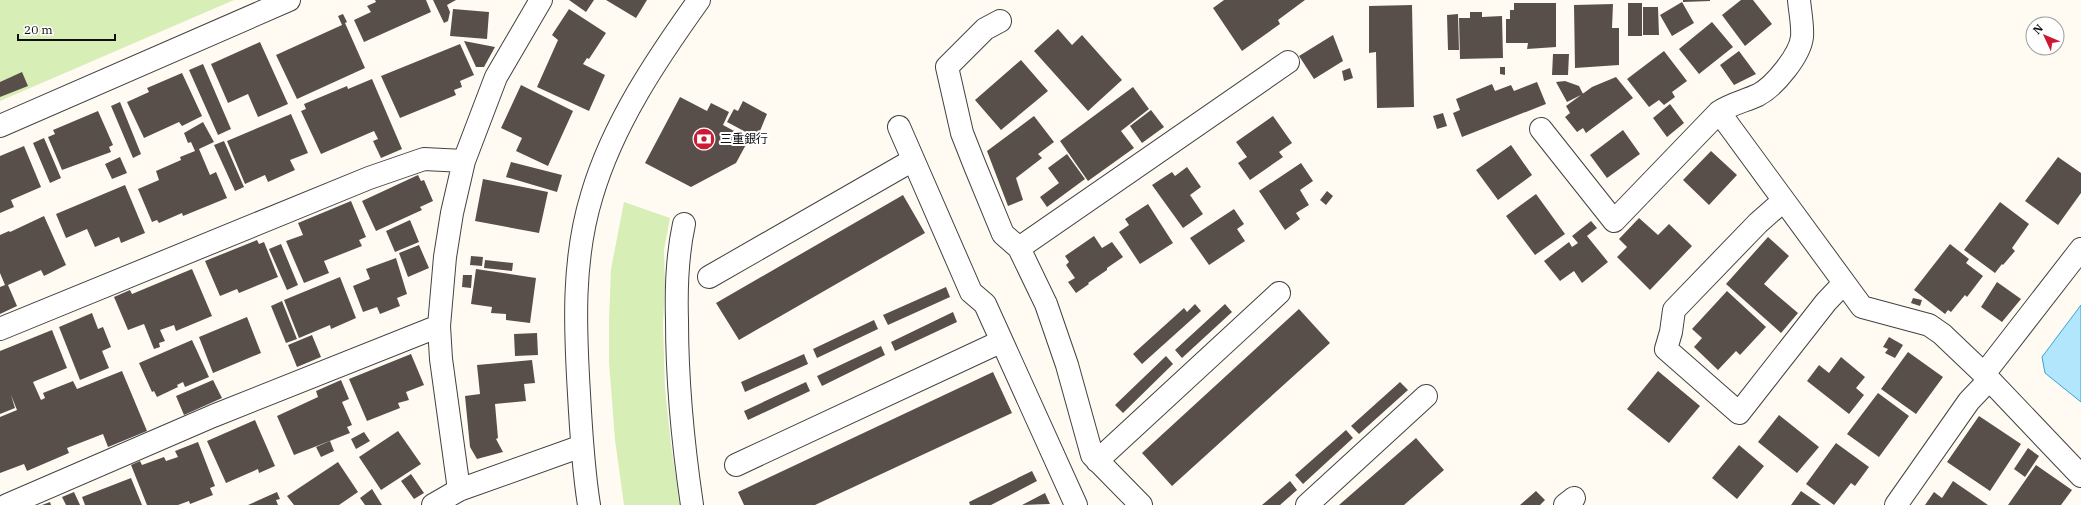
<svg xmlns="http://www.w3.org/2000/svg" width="2081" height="505" font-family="'IBM Plex Serif','Noto Sans JP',serif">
	<rect width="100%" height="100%" fill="#fffbf2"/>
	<path fill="#d8eeb7" d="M0 0H234L0 101Z
		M624 202 670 218 664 250 665 283 663 325 665 388 671 445 680 505H624L615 440 609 362V321L611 269Z"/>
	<path fill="#b1e6fc" stroke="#31a4da" d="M2081 305V402L2045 373 2042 357Z"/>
	<path fill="#594f4a" d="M375 0H426L431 12 364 42 354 20 371 12 367 6 376 2Z
		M433 0H456L447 5 450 12 448 21 444 23Z
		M569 0H594L586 12Z
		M606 0H647L636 18Z
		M1224 0H1305L1278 20 1280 24 1242 51 1213 8Z
		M1683 0H1710V1L1683 2Z
		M1741 0H1753L1772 24 1745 46 1722 15Z
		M1682 2 1694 23 1672 36 1660 15Z
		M1514 3H1556V47L1527 49 1528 43H1506V19H1510V10H1514Z
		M1628 3H1642V36H1628Z
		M1613 4 1612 28H1619V65L1575 68 1574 5Z
		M1412 5 1414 107 1377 108 1376 52 1369 53V6Z
		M1643 7H1658L1659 35H1643Z
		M453 9 489 12 487 39 450 36Z
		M569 9 606 33 589 59 587 58 583 64 605 75 589 111 537 87 558 40 552 35Z
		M1470 12H1482V17L1502 16 1503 58 1460 59 1459 18H1470Z
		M343 14 347 22 345 23 365 68 297 99 276 55 342 25 338 16Z
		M1458 14 1459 50H1448L1447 15Z
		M1712 22 1733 47 1699 74 1679 49Z
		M1058 29 1072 45 1082 35 1122 80 1088 111 1034 51Z
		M1333 35 1343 61 1314 79 1299 56Z
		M464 41 495 47 484 67H476Z
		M260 42 288 104 258 117 248 94 228 103 211 64Z
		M460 44 474 75 460 81 462 87 454 90 456 95 400 118 381 76Z
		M1664 51 1687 81 1672 92 1675 97 1664 105 1659 100 1649 107 1627 79Z
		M1739 51 1756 74 1734 85 1720 65Z
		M1553 54H1569L1568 75H1552Z
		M1021 60 1048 91 1001 130 975 100Z
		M203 64 231 129 218 135 189 70Z
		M1500 67H1505V75L1500 74Z
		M1350 68 1353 78 1344 81 1342 71Z
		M22 72 28 86 0 97V82Z
		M182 73 202 116 182 126 179 122 144 138 127 102 149 92 147 88Z
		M1616 77 1633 98 1586 133 1583 128 1577 132 1565 117 1570 113 1566 106 1592 87Z
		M372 79 402 149 381 158 373 141 378 139 374 131 321 154 301 111 306 109 304 104 347 86 348 89Z
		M1565 81 1579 86 1583 94 1567 102 1556 82Z
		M1537 82 1546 104 1462 137 1453 113 1460 110 1456 99 1492 84 1495 91 1511 85 1514 91Z
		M521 85 573 111 548 166 516 151 522 138 501 128Z
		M1133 87 1149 109 1121 131 1134 148 1088 181 1060 141Z
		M680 97 707 111 711 103 729 112 723 125 749 139 736 163 691 187 645 163Z
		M743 101 767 114 757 138 727 122 734 109 738 111Z
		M120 102 141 154 133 158 111 106Z
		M1670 104 1684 123 1667 137 1653 118Z
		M1151 110 1164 127 1142 143 1130 126Z
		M98 111 113 145 109 147 111 152 62 170 48 137 55 134 53 130Z
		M1443 113 1447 126 1437 129 1433 116Z
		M291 114 308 153 290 160 295 170 268 182 265 175 245 184 227 141Z
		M1034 116 1054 142 1038 154 1042 158 1016 178 1023 200 1008 206 987 151Z
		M1273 116 1292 143 1279 152 1283 157 1250 180 1238 163 1247 157 1236 142Z
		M203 122 214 142 199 149 210 175 216 172 227 198 183 216 182 213 159 223 157 220 152 222 138 189 159 180 156 171 181 160 180 157 195 151 191 142 188 143 184 133Z
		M1623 130 1640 154 1607 178 1590 155Z
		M44 138 61 178 50 183 33 143Z
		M224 141 244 187 235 191 214 145Z
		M1511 145 1532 175 1498 200 1476 170Z
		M24 146 41 187 11 200 14 207 0 213V156Z
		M1711 151 1737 175 1709 205 1683 180Z
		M1067 154 1085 179 1047 207 1040 197 1059 183 1048 168Z
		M120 157 127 173 112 179 105 164Z
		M2058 157 2081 173V193L2058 225 2025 201Z
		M511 162 562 175 557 192 506 177Z
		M1301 163 1313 181 1300 190 1309 205 1296 213 1300 219 1285 230 1259 191Z
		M1187 167 1201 187 1190 195 1203 214 1183 228 1152 185 1172 172 1175 176Z
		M418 175 421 181 424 180 433 201 420 207 422 210 376 231 362 201Z
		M483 179 548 192 539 233 475 221Z
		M125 185 145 233 121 243 119 237 95 247 87 229 66 238 56 214Z
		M1327 191 1333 196 1326 205 1320 200Z
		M1536 194 1565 234 1535 255 1506 216Z
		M903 195 925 233 739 340 716 303Z
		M351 201 366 237 359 240 362 246 324 261 329 273 304 283 286 241 303 235 298 223Z
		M2000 202 2029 224 2012 248 2015 251 2003 265 2002 264 1995 273 1964 250Z
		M1148 204 1173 243 1140 264 1119 232 1129 225 1125 219Z
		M1234 209 1244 224 1237 229 1245 241 1209 265 1190 238Z
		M44 216 66 265 44 276 41 270 8 285 17 306 0 314V287L5 285 0 273V235L9 231 10 232Z
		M1639 218 1658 235 1669 224 1692 246 1650 290 1617 257 1627 247 1619 239Z
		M410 220 419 242 395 252 386 231Z
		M1591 221 1597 228 1587 236 1608 262 1582 283 1574 271 1560 281 1544 261 1569 242 1572 247 1578 243 1572 236Z
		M1094 236 1102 248 1112 242 1123 257 1107 268V270L1088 283 1089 284 1076 293 1068 282 1075 278 1066 265 1069 262 1065 256Z
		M1768 237 1789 256 1764 284 1798 313 1781 333 1726 284Z
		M257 240 259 244 264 242 278 277 239 293 237 289 220 296 205 261Z
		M281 244 298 285 287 290 269 249Z
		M1950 244 1969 259 1966 263 1983 276 1967 297 1965 295 1951 312 1948 310 1945 314 1914 290Z
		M419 245 429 268 408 277 399 253Z
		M471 256 483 257 482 266 470 265Z
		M396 258 407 294 397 298 400 306 380 314 377 307 363 312 353 286 370 279 366 269Z
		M485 260 513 263 512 271 484 268Z
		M192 269 212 316 176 331 174 325 160 330 165 341 159 343 160 347 154 349 144 324 128 330 114 297 130 290 132 294Z
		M476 269 536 278 530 323 506 320V314L491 313 492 307 471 304Z
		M463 275H472L471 288 462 287Z
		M340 277 356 318 331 329 330 325 299 338 284 300Z
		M1997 282 2021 299 2002 322 1981 307Z
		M946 287 950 297 888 325 883 315Z
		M1727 291 1766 327 1740 355 1736 351 1718 370 1694 347 1702 338 1692 329Z
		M1913 298 1922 300 1920 306 1911 303Z
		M282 301 297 339 286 343 271 306Z
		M1195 304 1201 311 1142 364 1133 354 1184 308 1187 312Z
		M1225 304 1232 312 1182 358 1175 350Z
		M1299 309 1330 343 1172 486 1142 453Z
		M953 312 957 322 895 351 891 342Z
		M92 313 98 329 103 327 111 347 102 351 109 368 80 380 59 327Z
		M247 317 261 353 213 373 199 337Z
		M874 320 878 329 817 358 813 349Z
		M52 330 67 368 33 382 41 400 45 398 43 393 73 381 77 389 122 371 147 431 108 447 103 434 67 448 69 453 27 471 24 464 0 473V417L17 410 11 395 15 408 0 414V351Z
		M537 333 538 355 515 356 514 334Z
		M312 335 321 357 297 367 288 345Z
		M1889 337 1903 345 1895 358 1885 353 1888 349 1883 347Z
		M192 340 209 377 185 387 183 382 177 385 178 387 157 397 154 391 152 392 139 363Z
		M881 346 885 355 822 386 817 376Z
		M1908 352 1943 377 1916 414 1881 389Z
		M411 354 424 385 406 392 409 400 398 403 400 408 367 421 349 379Z
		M804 354 808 364 745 392 741 382Z
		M1166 356 1173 364 1123 413 1115 405Z
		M1841 357 1865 377 1856 388 1864 395 1849 414 1807 381 1819 365 1829 373Z
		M532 360 535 383 524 384 526 401 495 404 498 438 496 439 503 452 477 459 470 447 465 396 480 394 477 365Z
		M1658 371 1700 406 1669 443 1627 409Z
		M993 372 1012 413 815 505H744L738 492Z
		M213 380 222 398 184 415 176 396Z
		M341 380 349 399 342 402 352 425 347 427 350 433 294 455 277 416 318 397 316 391Z
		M806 382 810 391 748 420 744 411Z
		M1400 382 1408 390 1359 434 1351 426Z
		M1878 393 1909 416 1879 457 1847 434Z
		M1779 415 1819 447 1797 473 1758 442Z
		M1979 416 2021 444 1990 491 1947 462Z
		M255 420 275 466 259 473 258 469 226 483 207 441Z
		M1346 430 1353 438 1303 484 1295 475Z
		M398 431 421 464 381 490 359 457Z
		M364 432 370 441 356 449 351 439Z
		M1416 438 1444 470 1404 505H1339Z
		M330 441 334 451 321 457 316 447Z
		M198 442 215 486 210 488 213 495 190 504 189 501 178 505H147L131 465 140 461 142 465 164 457 166 461 178 457 175 451Z
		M1836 443 1869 467 1855 486 1851 483 1834 505 1806 484Z
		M1739 445 1764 466 1737 499 1712 478Z
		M2028 448 2039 456 2025 477 2014 469Z
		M338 462 358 492 339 505H294L287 496Z
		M2036 465 2072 490 2061 505H2008Z
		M1032 471 1037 481 991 505H970L969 502Z
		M411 474 424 493 414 499 401 481Z
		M131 478 142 505H85L82 497Z
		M1290 481 1297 490 1280 505H1262Z
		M1953 481 1988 505H1925L1934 492 1942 498Z
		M372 489 382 505H365L360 498Z
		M1536 491 1545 500 1540 505H1520Z
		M1801 491 1821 505H1791Z
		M74 492 80 505H66L62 497Z
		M277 492 280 499 276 500 278 505H248Z
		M1045 493 1050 504 1022 505Z
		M50 502 51 505H42Z"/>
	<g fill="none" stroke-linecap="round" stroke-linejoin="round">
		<g stroke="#424242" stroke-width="24">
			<path id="minor" d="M1799 0C1800 12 1803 25 1802 37 1800 55 1775 86 1758 95 1745 101 1731 104 1719 112L1862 307 1929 325 1942 334 1984 374 2081 476
				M1000 21 985 29 947 67 962 133 975 166 1003 234 1019 248 1046 304 1067 365 1092 455 1141 505
				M0 126 289 0
				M899 127 971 292 985 304 1076 505
				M1541 129 1614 221 1719 112
				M1783 201 1758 223 1674 310 1671 332 1666 349 1739 413 1826 302 1844 283
				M684 224C677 256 676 287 677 320 677 382 683 444 692 505
				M1019 248 1288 62
				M709 277 913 160
				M0 329 369 178 424 159 464 161
				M1984 374 2081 249
				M1097 461 1279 293
				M736 465 1000 342
				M459 490 441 359 439 326 445 257 452 213 464 161 496 77 541 0
				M7 505 213 416 439 326
				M433 505 459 490 582 446
				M589 505C583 468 581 431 579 394 575 327 572 260 592 195 613 124 656 60 699 0
				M1307 505 1426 396
				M1565 505 1574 498
				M1896 505 1969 401 1989 380"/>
		</g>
		<use href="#minor" stroke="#fff" stroke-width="22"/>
	</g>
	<defs>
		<g id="bank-disc" transform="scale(1.15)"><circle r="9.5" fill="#cd1931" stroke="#fff"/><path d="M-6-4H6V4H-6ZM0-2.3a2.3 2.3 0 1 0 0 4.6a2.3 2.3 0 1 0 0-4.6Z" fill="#fff"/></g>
	</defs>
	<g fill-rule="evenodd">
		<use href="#bank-disc" x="704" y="139"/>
	</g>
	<g text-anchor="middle" stroke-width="4" stroke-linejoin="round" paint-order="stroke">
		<g font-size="12" fill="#0f0f0f" stroke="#fff" text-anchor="start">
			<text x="720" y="143">三重銀行</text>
		</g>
	</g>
	<g transform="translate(2045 36) rotate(314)"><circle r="19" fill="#ffffff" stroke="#9f9f9f"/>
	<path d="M0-3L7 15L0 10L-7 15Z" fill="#cd1931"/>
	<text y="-6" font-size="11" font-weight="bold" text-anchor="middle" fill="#0f0f0f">N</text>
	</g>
	<path d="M18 34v6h97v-6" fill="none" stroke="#0f0f0f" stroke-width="2"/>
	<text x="24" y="34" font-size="12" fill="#0f0f0f" stroke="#ffffff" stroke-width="3" paint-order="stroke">20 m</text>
</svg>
